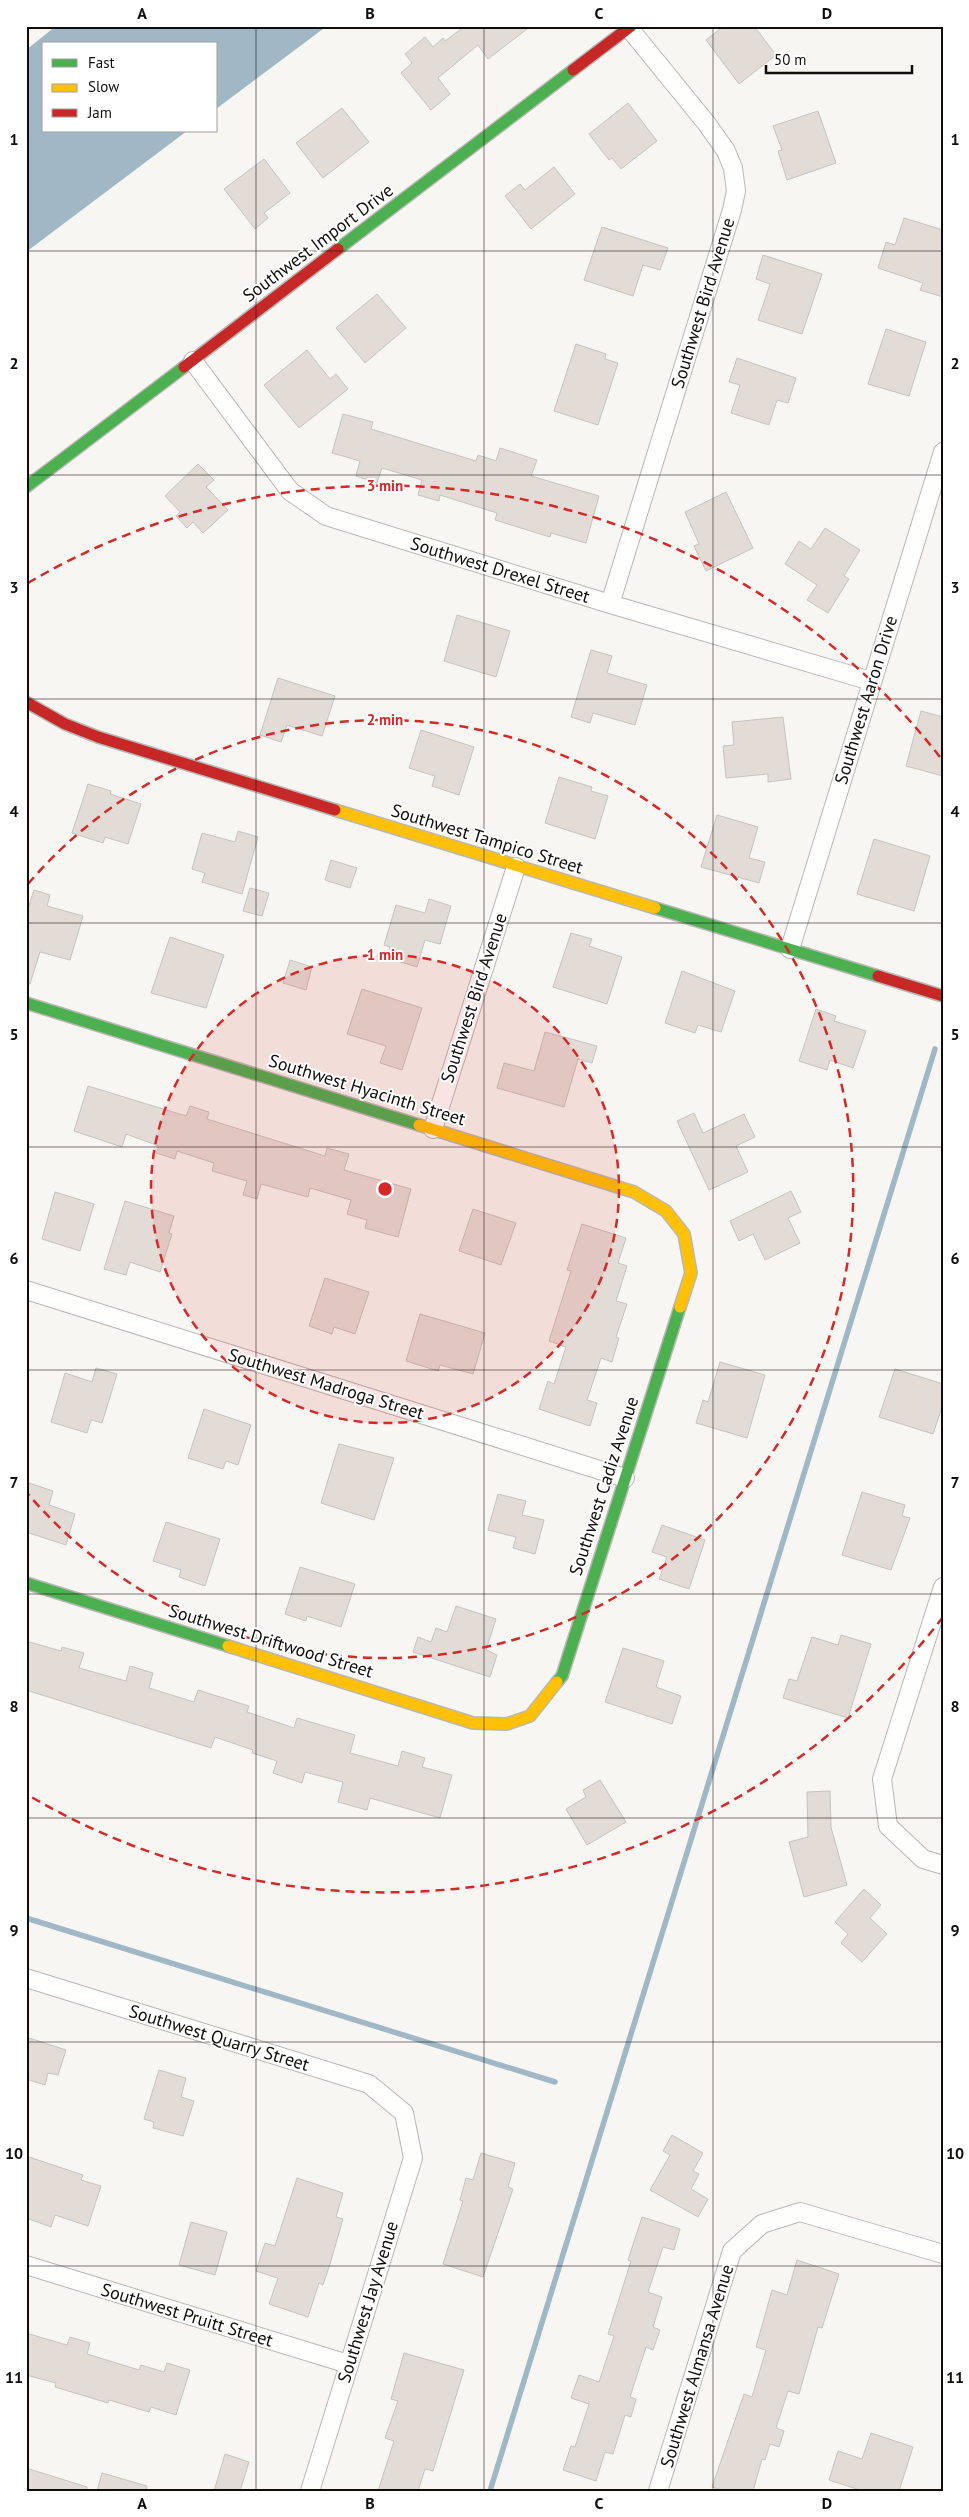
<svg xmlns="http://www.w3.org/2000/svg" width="969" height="2517" font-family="'PT Sans',sans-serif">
	<rect width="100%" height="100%" fill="#f8f6f2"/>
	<path fill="#a0b8c6" d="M56 26H327L216 109V44H44V131H187L26 252V50Z"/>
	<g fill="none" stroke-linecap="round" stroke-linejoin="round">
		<path stroke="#a0b8c6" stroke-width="5.5" d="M26 1918 555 2082
			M490 2491 935 1049"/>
	</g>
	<path fill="#e3dcd6" stroke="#c5c2c0" d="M465 26H531L488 59 478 45 438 78 450 94 431 110 401 73 412 63 405 54 425 37 433 47 443 38 445 41Z
		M724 26H754L776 55 739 84 706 40Z
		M628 103 657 141 621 169 612 158 609 160 589 134Z
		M342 108 369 142 323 178 296 143Z
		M818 111 836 163 787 180 778 151 782 150 773 126Z
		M264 159 290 193 264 213 268 218 255 229 224 189Z
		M554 167 575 194 531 229 505 196 520 184 525 190Z
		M904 218 943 230V297L920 290 923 283 878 268 886 242 895 245Z
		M602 227 668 248 660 270 643 265 633 296 584 280Z
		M763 255 822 274 802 334 758 320 770 284 756 279Z
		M377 294 406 328 365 363 336 328Z
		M886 329 926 342 909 396 868 384Z
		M576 344 606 354 605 359 618 363 598 425 554 411Z
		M307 350 330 379 336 374 348 389 299 428 264 385Z
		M737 358 796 378 788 403 777 400 769 425 731 413 740 385 729 382Z
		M343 414 373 422 371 429 476 461 478 455 496 461 500 448 537 460 531 476 599 496 586 543 551 533 550 537 495 520 497 513 440 495 439 501 418 495 422 480 382 468 377 483 356 476 360 461 332 453Z
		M198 464 214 480 206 487 228 510 203 533 193 522 187 528 176 516 180 512 165 496Z
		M726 492 753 548 706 571 694 546 699 544 685 512Z
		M825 528 860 550 844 576 849 579 828 613 807 600 817 585 785 564 799 541 811 549Z
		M457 615 510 631 496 677 444 661Z
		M591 650 612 656 607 673 647 685 635 725 593 713 590 723 571 717Z
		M278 678 335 696 322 736 287 725 281 742 260 735Z
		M921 711 943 717V776L906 766Z
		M783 717 791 779 768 782V774L726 778 723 746 734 745 732 722Z
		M421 730 474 747 459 795 432 786 435 776 409 768Z
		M559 777 592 787 591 791 608 796 595 839 545 823Z
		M88 784 111 791 110 794 141 804 128 844 105 837 103 843 72 833Z
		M717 815 758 827 749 858 765 862 759 883 701 867Z
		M238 831 258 837 242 894 202 882 205 873 192 869 202 833 235 842Z
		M874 839 930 856 914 911 857 894Z
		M331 860 357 868 350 888 325 880Z
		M250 888 269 893 262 916 243 911Z
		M34 890 50 895 47 906 83 916 70 960 40 952 30 984 26 983V915Z
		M429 899 451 906 440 944 425 940 417 967 387 958 390 947 384 945 396 905 425 913Z
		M571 933 592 939 589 946 622 957 607 1004 553 987Z
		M170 937 224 955 206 1008 151 993Z
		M290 960 312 967 306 990 283 983Z
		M682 971 735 991 721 1032 698 1025 695 1033 665 1023Z
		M362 989 422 1008 402 1070 380 1063 386 1046 347 1034Z
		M816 1009 836 1016 834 1021 866 1031 853 1068 830 1060 827 1070 799 1061Z
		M545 1032 597 1046 592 1063 578 1059 564 1107 497 1088 504 1063 534 1071Z
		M88 1086 186 1116 190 1106 209 1112 207 1119 325 1156 327 1148 349 1154 344 1170 411 1189 398 1237 365 1228 367 1220 347 1214 351 1200 310 1188 308 1197 261 1184 257 1199 243 1195 247 1181 212 1171 214 1163 177 1151 175 1159 156 1153 159 1146 126 1134 122 1147 74 1131Z
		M694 1113 703 1133 744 1114 755 1137 736 1146 748 1172 709 1190 677 1121Z
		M791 1191 801 1212 788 1218 800 1243 765 1260 753 1234 739 1241 730 1221Z
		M55 1192 94 1204 80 1251 42 1239Z
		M125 1201 174 1216 169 1233 172 1234 160 1272 130 1262 126 1275 104 1269Z
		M473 1209 516 1223 501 1265 459 1251Z
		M582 1224 626 1238 618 1263 627 1266 616 1301 627 1304 616 1337 619 1338 612 1362 601 1358 587 1400 597 1403 590 1426 539 1409 548 1381 554 1384 566 1347 549 1341 571 1271 567 1270Z
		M325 1278 369 1292 355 1334 334 1327 332 1334 309 1326Z
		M420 1314 485 1333 473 1374 440 1365 438 1371 406 1361Z
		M720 1362 765 1375 747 1438 696 1423 703 1400 708 1402Z
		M96 1368 117 1374 102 1423 91 1420 87 1433 51 1422 65 1373 92 1382Z
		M895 1369 943 1384V1404L933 1434 879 1417Z
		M204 1409 251 1425 238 1465 226 1461 223 1469 188 1458Z
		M339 1444 394 1458 374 1520 321 1503Z
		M26 1482 53 1491 49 1505 75 1514 66 1545 26 1532Z
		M862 1492 905 1505 902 1516 910 1518 891 1570 842 1555Z
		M498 1494 526 1501 522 1515 544 1520 535 1554 513 1548 516 1537 488 1530Z
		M166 1522 220 1539 205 1586 179 1577 181 1570 153 1561Z
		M662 1525 705 1540 689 1589 659 1579 667 1557 652 1552Z
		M300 1567 355 1584 341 1627 307 1616 306 1621 285 1614Z
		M456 1606 496 1619 486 1650 497 1655 490 1677 413 1652 418 1637 431 1642 436 1628 447 1632Z
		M841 1635 871 1644 848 1718 783 1698 789 1679 797 1681 812 1637 838 1645Z
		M26 1641 61 1651 62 1647 84 1653 79 1668 126 1681 130 1666 153 1673 149 1688 194 1702 198 1690 249 1706 247 1712 294 1728 297 1718 355 1735 350 1753 398 1766 402 1751 425 1758 422 1767 452 1775 440 1818 370 1798 367 1810 338 1802 343 1782 305 1772 302 1783 273 1773 277 1761 252 1753 253 1750 215 1737 211 1748 26 1690Z
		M623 1648 664 1661 656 1687 681 1696 672 1724 605 1702Z
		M600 1780 626 1822 587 1845 566 1809 586 1797 583 1790Z
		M830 1791 831 1827 847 1885 804 1897 789 1842 808 1837 807 1792Z
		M864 1889 881 1905 870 1918 887 1934 862 1962 841 1943 848 1934 835 1922Z
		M26 2037 66 2050 58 2075 48 2073 45 2085 26 2079Z
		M159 2070 186 2078 181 2097 194 2101 183 2136 153 2128 154 2122 144 2119Z
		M672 2135 703 2153 693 2171 699 2174 691 2189 708 2199 698 2217 650 2190 670 2155 663 2151Z
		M481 2153 515 2163 508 2187 513 2189 483 2277 443 2264 463 2201 460 2200 466 2178 473 2180Z
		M26 2156 83 2175 81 2180 101 2186 88 2226 55 2215 51 2227 26 2218Z
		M297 2178 343 2193 336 2217 343 2219 330 2264 323 2285 319 2283 308 2317 269 2304 278 2278 256 2271 265 2243 275 2246Z
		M642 2217 680 2229 674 2250 663 2247 648 2292 662 2297 653 2327 660 2330 653 2350 646 2347 630 2397 636 2399 631 2417 625 2415 613 2454 605 2452 596 2481 563 2470 571 2446 575 2447 589 2404 571 2398 579 2375 599 2382 614 2336 608 2334 631 2261 628 2260Z
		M191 2222 227 2232 215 2275 179 2265Z
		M797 2260 839 2274 822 2328 818 2327 799 2394 788 2391 776 2428 784 2431 779 2447 770 2444 765 2460 762 2459 753 2491H725L712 2487 744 2394 752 2397 766 2350 756 2347 772 2290 787 2295Z
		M26 2333 67 2345 70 2337 90 2343 87 2354 139 2370 141 2365 164 2372 167 2363 190 2370 176 2415 151 2407 149 2412 109 2400 108 2403 55 2387 56 2383 26 2375Z
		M404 2353 464 2370 433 2471 425 2469 418 2491H378L394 2441 385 2438 398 2401 391 2399Z
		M871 2433 913 2447 899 2491H863L829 2480 838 2451 862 2459Z
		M225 2454 249 2462 240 2491H214Z
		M26 2468 87 2487V2491H26Z
		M102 2473 147 2486 146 2491H97Z"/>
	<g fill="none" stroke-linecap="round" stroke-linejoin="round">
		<g stroke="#b8b7b4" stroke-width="20">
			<path id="street" d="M193 361 290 491 326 516 610 604 871 681
				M610 604 732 210 736 191 733 168 726 151 707 124 629 28
				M790 949 943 452
				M433 1129 516 867
				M26 1290 625 1478
				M943 1587 882 1779 888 1826 923 1859 943 1865
				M26 1978 369 2084 404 2113 413 2158 310 2491
				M26 2265 348 2364
				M658 2491 732 2251 762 2224 800 2212 943 2254"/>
		</g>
		<g stroke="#b8b7b4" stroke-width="14">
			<path id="fast" d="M338 249 573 70
				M26 487 184 367
				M655 908 878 976
				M26 1003 419 1125
				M26 1583 228 1646
				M557 1682 562 1676 680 1307"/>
		</g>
		<g stroke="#b8b7b4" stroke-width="14">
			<path id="slow" d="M335 810 655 908
				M419 1125 634 1192 666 1211 684 1234 691 1273 680 1307
				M228 1646 473 1723 507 1724 530 1716 557 1682"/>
		</g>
		<g stroke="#b8b7b4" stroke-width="14">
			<path id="jam" d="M573 70 631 26
				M184 367 338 249
				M26 702 65 724 98 737 335 810
				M878 976 943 996"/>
		</g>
		<use href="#street" stroke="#fefefd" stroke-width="18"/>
		<use href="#fast" stroke="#4caf50" stroke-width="11"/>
		<use href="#slow" stroke="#ffc107" stroke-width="11"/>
		<use href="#jam" stroke="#c62828" stroke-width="11"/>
	</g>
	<path fill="none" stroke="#0e0d0b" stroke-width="1" stroke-opacity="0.55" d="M256 26V2491M484 26V2491M713 26V2491M26 251H943M26 475H943M26 699H943M26 923H943M26 1147H943M26 1370H943M26 1594H943M26 1818H943M26 2042H943M26 2266H943"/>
	<circle cx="385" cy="1189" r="234" fill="#d62828" fill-opacity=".12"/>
	<g fill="none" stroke="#d62828" stroke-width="2.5" stroke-dasharray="9 6">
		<circle cx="385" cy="1189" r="234"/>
		<path d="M28 884A469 469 0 1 1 28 1494"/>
		<path d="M943 1617A703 703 0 0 1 28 1795M28 583A703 703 0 0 1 943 761"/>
	</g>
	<g text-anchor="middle" stroke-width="4" stroke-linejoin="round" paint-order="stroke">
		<g font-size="18" fill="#0e0d0b" stroke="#fff">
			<text transform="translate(318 243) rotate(-37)" y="6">Southwest Import Drive</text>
			<text transform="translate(703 303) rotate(-73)" y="6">Southwest Bird Avenue</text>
			<text transform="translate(500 570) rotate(17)" y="6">Southwest Drexel Street</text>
			<text transform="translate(866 700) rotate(-73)" y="6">Southwest Aaron Drive</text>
			<text transform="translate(487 839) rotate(17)" y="6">Southwest Tampico Street</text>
			<text transform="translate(474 998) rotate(-72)" y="6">Southwest Bird Avenue</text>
			<text transform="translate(367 1090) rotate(17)" y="6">Southwest Hyacinth Street</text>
			<text transform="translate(326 1384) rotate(17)" y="6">Southwest Madroga Street</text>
			<text transform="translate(604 1486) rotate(-72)" y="6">Southwest Cadiz Avenue</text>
			<text transform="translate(271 1641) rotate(17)" y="6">Southwest Driftwood Street</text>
			<text transform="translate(219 2038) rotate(17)" y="6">Southwest Quarry Street</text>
			<text transform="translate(368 2302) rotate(-73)" y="6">Southwest Jay Avenue</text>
			<text transform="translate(187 2315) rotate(17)" y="6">Southwest Pruitt Street</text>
			<text transform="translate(697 2366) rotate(-73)" y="6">Southwest Almansa Avenue</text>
		</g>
	</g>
	<circle cx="385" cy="1189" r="8" fill="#d62828" stroke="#fff" stroke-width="2.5"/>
	<g font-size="15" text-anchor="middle" font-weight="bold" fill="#d62828" stroke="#fff" stroke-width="4" stroke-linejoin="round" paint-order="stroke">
		<text x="385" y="491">3 min</text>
		<text x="385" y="725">2 min</text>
		<text x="385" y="960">1 min</text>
	</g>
	<rect width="969" height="2517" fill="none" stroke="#ffffff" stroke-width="55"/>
	<rect x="42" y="42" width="175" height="90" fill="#ffffff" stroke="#9f9e9d"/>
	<rect x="52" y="59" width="25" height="8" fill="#4caf50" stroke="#9f9e9d"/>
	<text x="88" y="68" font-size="15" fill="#0e0d0b">Fast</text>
	<rect x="52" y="84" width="25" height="8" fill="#ffc107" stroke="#9f9e9d"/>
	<text x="88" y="92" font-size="15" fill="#0e0d0b">Slow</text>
	<rect x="52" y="109" width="25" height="8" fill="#c62828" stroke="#9f9e9d"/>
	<text x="88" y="118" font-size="15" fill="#0e0d0b">Jam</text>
	<path d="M766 65v8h146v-8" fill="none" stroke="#0e0d0b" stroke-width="2.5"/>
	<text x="774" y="65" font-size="15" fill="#0e0d0b" stroke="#ffffff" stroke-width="4" paint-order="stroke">50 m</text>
	<rect x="28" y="28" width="914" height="2462" fill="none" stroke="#0e0d0b" stroke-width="2"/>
	<g font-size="16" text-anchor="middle" font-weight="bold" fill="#0e0d0b">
		<text x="142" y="19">A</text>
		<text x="370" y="19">B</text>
		<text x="599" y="19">C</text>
		<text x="827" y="19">D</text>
		<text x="14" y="145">1</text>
		<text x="955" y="145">1</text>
		<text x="14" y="369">2</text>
		<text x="955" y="369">2</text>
		<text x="14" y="593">3</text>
		<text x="955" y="593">3</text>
		<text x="14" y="817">4</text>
		<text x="955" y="817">4</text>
		<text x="14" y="1040">5</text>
		<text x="955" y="1040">5</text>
		<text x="14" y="1264">6</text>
		<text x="955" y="1264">6</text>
		<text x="14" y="1488">7</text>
		<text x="955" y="1488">7</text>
		<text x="14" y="1712">8</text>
		<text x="955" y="1712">8</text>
		<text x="14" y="1936">9</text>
		<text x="955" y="1936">9</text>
		<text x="14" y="2159">10</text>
		<text x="955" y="2159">10</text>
		<text x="14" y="2383">11</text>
		<text x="955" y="2383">11</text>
		<text x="142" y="2509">A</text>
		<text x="370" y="2509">B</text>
		<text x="599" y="2509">C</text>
		<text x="827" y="2509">D</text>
	</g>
</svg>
